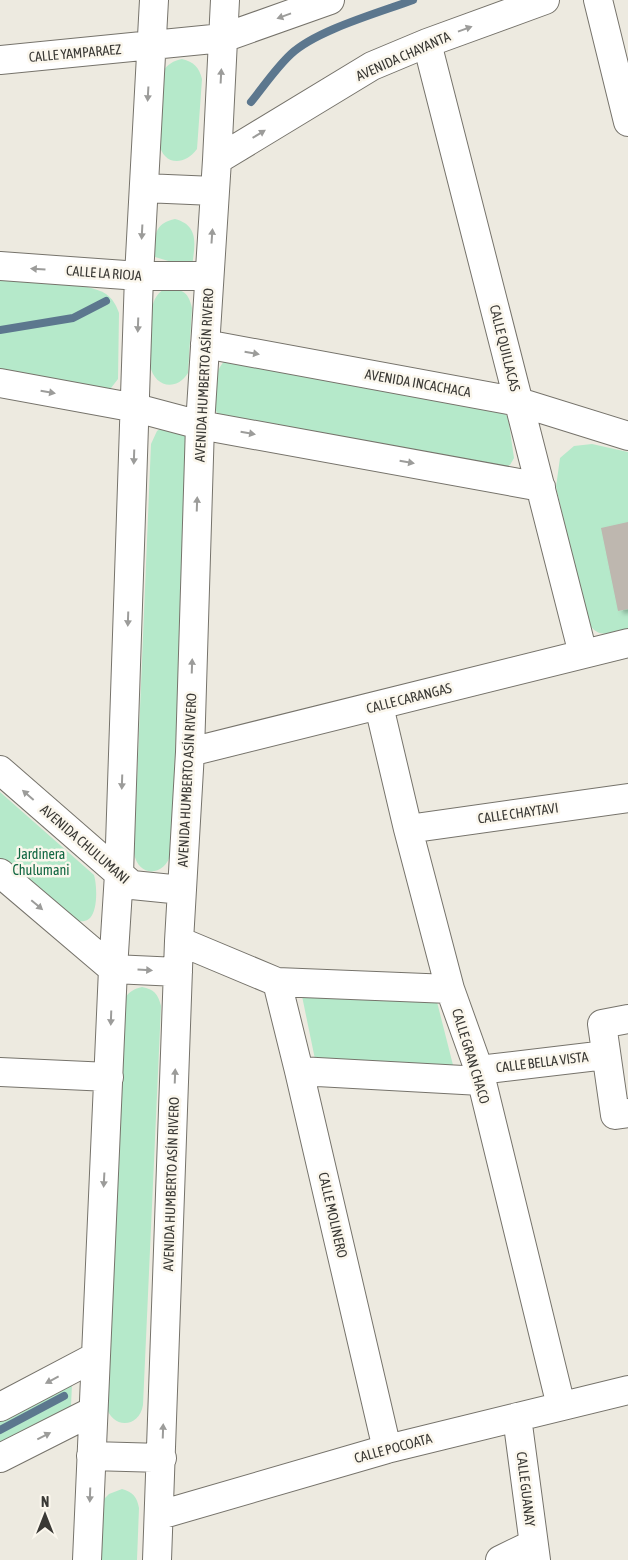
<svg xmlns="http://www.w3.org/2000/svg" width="628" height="1560" font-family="'Asap Condensed',sans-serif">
	<defs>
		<filter id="shadow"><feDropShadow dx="5.5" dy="3" stdDeviation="2.5" flood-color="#0004"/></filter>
	</defs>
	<rect width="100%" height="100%" fill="#edeae0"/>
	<path fill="#b5e9ca" d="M182 59C194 62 199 67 202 79L197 149C184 167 162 165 159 142L163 71C168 64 173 61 182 59Z
		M175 219C201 226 194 247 192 268L155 257C155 238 152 224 175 219Z
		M0 277C24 279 89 282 106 294 113 299 116 305 119 313L118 379 111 388 104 389 0 370Z
		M164 289C181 289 188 290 192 308L188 373C176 392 154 387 150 365L152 308C154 299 157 294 164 289Z
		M225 361 502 411 508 417 514 458 510 465 501 468 219 415 216 411C216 396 212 371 225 361Z
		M163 427 183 431 187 437 188 444 171 853C165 877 138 878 134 853L151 444 157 431Z
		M592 444 628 452V629C611 633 598 640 588 622L556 487 560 458 574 446Z
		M0 792 94 875C97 885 98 910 90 918 86 922 81 921 75 922L0 860Z
		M142 987C154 989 158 994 161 1006L143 1405C139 1429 111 1429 106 1405L125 998C130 991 134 989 142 987Z
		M302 996 436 998 453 1065 316 1064Z
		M72 1384 71 1406 0 1443V1421Z
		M122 1489C133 1492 137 1497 139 1508L137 1560H101L104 1499 109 1494Z"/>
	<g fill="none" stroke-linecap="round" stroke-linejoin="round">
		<path stroke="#5c778e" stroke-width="8" d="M251 102C264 86 276 68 291 54 317 30 378 13 413 0
			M0 330 73 318 106 301
			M0 1430 64 1396"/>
	</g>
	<path fill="#beb7af" filter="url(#shadow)" d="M628 522V609L618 611 601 528Z"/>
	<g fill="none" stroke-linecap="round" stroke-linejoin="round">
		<g stroke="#76736b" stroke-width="30">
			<path id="minor" d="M598 0 628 122
				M427 43 583 654
				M0 60 223 38 330 0
				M217 160 372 66 427 43 545 0
				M144 188 214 191
				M0 266 139 276H209
				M205 344 519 402 628 436
				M0 383 136 408 200 425 541 487
				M379 706 408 829 450 989 479 1070 561 1406
				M190 752 628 643
				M0 770 132 885 182 890
				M408 829 628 798
				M0 873 113 969 178 972
				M179 941 277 982 450 989
				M277 982 299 1071 387 1449
				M628 1019 602 1024 615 1115 628 1113
				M479 1070 606 1055
				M299 1071 481 1081
				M0 1072 109 1077
				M0 1407 95 1357
				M517 1417 536 1560
				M91 1456 162 1458
				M0 1458 93 1411
				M160 1515 387 1449 628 1390
				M87 1560 113 969 119 874 139 276 154 0
				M157 1560 179 941 190 752 200 425 217 160 225 0
				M500 1560 533 1544"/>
		</g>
		<use href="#minor" stroke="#fff" stroke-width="28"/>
	</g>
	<defs><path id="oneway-solid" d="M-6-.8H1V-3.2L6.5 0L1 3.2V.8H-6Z" transform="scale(1.25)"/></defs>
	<g fill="#9c9c9a">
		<use href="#oneway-solid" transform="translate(284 16) rotate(160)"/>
		<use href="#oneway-solid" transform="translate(465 29) rotate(-20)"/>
		<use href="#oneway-solid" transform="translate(221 76) rotate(-87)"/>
		<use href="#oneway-solid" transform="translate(148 94) rotate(93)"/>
		<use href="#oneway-solid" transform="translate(259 134) rotate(-31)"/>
		<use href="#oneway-solid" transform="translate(142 232) rotate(93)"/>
		<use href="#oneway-solid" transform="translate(212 236) rotate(-86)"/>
		<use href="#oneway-solid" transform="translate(38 269) rotate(-176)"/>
		<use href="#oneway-solid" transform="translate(138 325) rotate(92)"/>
		<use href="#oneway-solid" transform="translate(252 353) rotate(10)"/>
		<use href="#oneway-solid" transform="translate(48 392) rotate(10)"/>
		<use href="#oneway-solid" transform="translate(248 433) rotate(10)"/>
		<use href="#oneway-solid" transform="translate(134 457) rotate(92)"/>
		<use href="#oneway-solid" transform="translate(407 462) rotate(10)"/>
		<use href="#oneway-solid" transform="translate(197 504) rotate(-88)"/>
		<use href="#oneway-solid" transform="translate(128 619) rotate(92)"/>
		<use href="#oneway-solid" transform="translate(192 666) rotate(-88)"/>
		<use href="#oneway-solid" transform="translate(122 782) rotate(92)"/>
		<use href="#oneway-solid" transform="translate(28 795) rotate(-139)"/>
		<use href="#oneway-solid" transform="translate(37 905) rotate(40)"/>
		<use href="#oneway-solid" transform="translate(145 970) rotate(3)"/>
		<use href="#oneway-solid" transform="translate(111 1018) rotate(92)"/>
		<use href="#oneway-solid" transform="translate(175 1076) rotate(-88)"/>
		<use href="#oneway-solid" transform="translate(104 1180) rotate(93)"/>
		<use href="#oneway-solid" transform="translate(52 1380) rotate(152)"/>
		<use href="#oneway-solid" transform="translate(163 1431) rotate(-88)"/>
		<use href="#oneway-solid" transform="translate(44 1436) rotate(-27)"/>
		<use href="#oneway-solid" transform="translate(90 1495) rotate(92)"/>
	</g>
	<g text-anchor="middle" stroke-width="5" stroke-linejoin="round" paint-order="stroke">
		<g font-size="14" fill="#3a3935" stroke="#fbf7ed">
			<text transform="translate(75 53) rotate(-5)" y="5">CALLE YAMPARAEZ</text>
			<text transform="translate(403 56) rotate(-24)" y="5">AVENIDA CHAYANTA</text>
			<text transform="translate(104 273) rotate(4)" y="5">CALLE LA RIOJA</text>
			<text transform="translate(505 348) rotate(76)" y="5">CALLE QUILLACAS</text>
			<text transform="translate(204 375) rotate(-87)" y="5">AVENIDA HUMBERTO ASÍN RIVERO</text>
			<text transform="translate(418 383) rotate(10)" y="5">AVENIDA INCACHACA</text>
			<text transform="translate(409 698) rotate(-14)" y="5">CALLE CARANGAS</text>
			<text transform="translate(187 780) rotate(-87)" y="5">AVENIDA HUMBERTO ASÍN RIVERO</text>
			<text transform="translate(518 813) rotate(-8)" y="5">CALLE CHAYTAVI</text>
			<text transform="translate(85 844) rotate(41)" y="5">AVENIDA CHULUMANI</text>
			<text transform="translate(471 1056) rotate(73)" y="5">CALLE GRAN CHACO</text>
			<text transform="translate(542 1062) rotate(-7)" y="5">CALLE BELLA VISTA</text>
			<text transform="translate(171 1184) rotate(-88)" y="5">AVENIDA HUMBERTO ASÍN RIVERO</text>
			<text transform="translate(333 1215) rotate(77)" y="5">CALLE MOLINERO</text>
			<text transform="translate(393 1448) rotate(-15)" y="5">CALLE POCOATA</text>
			<text transform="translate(526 1489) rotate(83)" y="5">CALLE GUANAY</text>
		</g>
		<g font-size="14" fill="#106641" stroke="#fbf7ed">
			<text x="41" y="859">Jardinera<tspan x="41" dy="16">Chulumani</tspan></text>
		</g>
	</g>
	<g transform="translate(45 1515)" stroke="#fbf7ed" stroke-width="4" paint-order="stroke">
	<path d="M0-4L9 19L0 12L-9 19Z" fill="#3a3935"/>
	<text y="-8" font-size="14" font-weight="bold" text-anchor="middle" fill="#3a3935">N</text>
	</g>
</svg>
